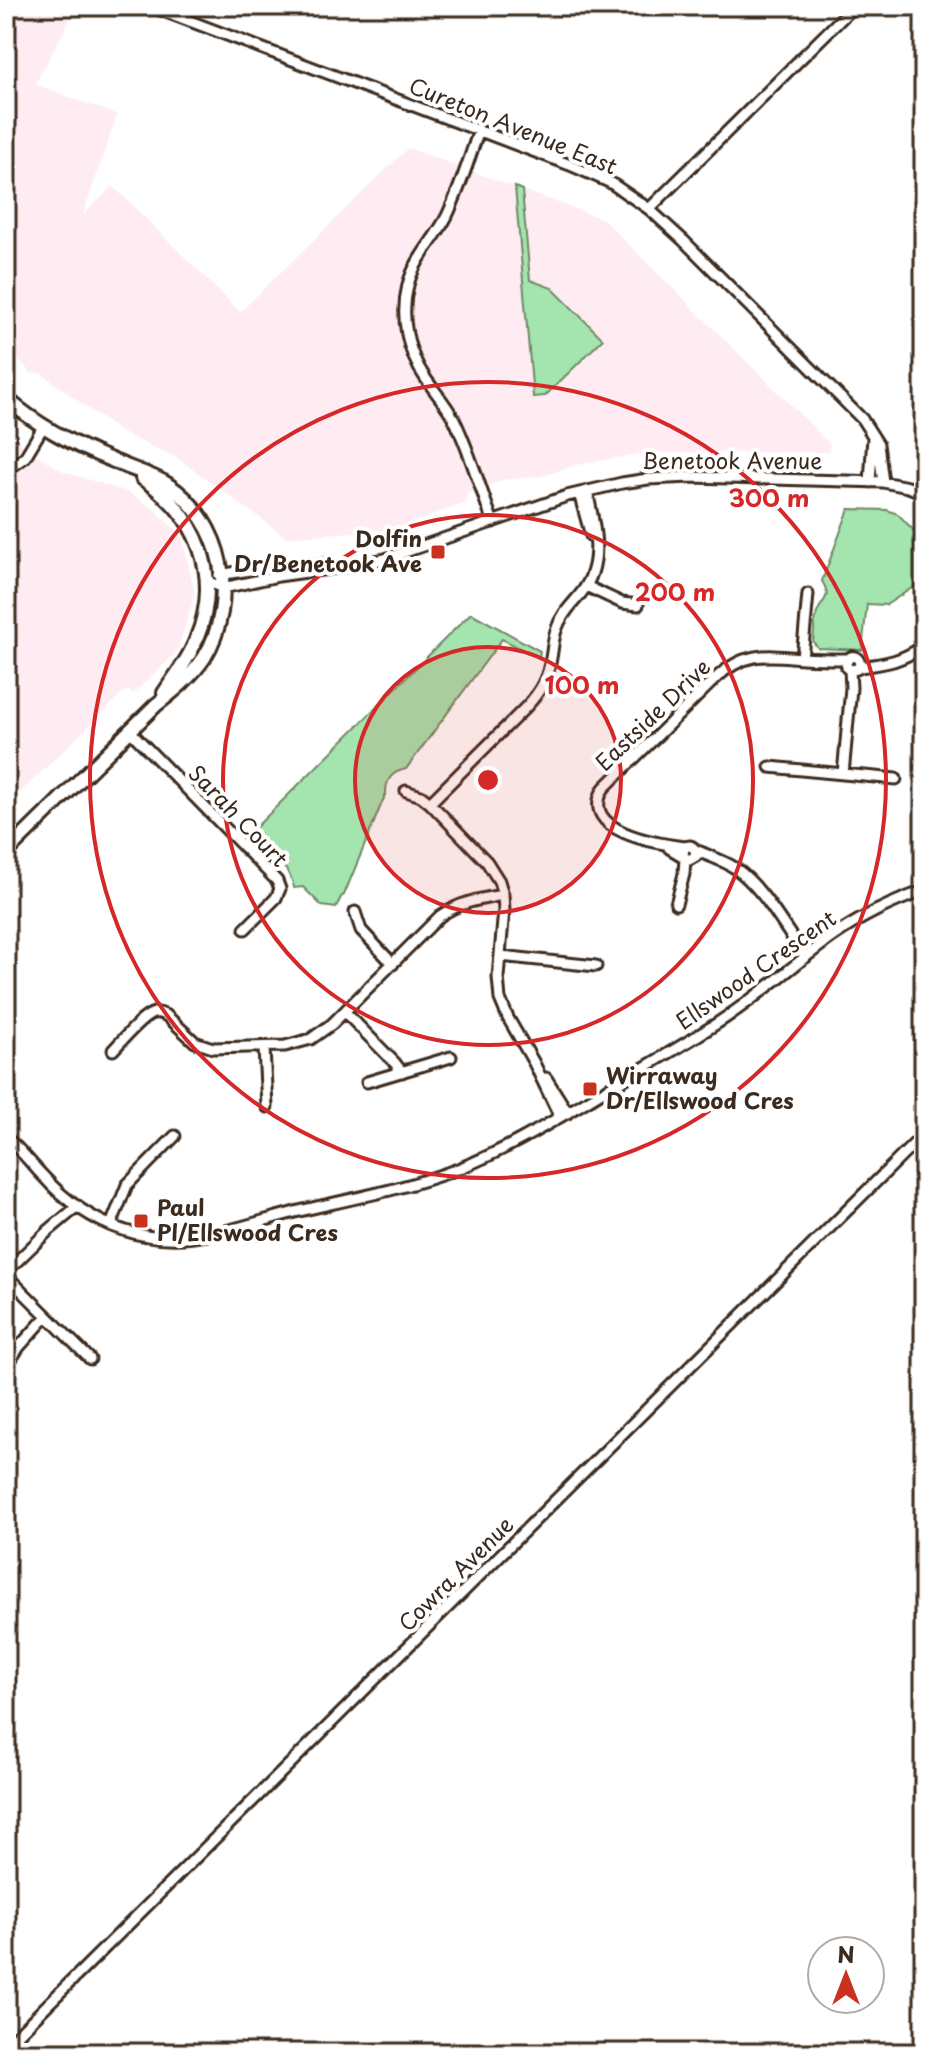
<svg xmlns="http://www.w3.org/2000/svg" width="930" height="2059" font-family="'Playpen Sans',sans-serif">
	<rect width="100%" height="100%" fill="#fff"/>
	<filter id="ink" filterUnits="userSpaceOnUse"><feTurbulence type="fractalNoise" baseFrequency=".0125" numOctaves="2"/><feDisplacementMap in="SourceGraphic" scale="16" xChannelSelector="R" yChannelSelector="G"/><feConvolveMatrix kernelMatrix="1 2 1 2 8 2 1 2 1" color-interpolation-filters="sRGB"/></filter>
	<g filter="url(#ink)">
		<path fill="#feecf2" d="M6 6H37L70 20 35 84 117 115 83 215 113 186 240 312 408 148 603 219 830 444 828 452 644 453 576 465 542 476 503 480 467 494 466 503 393 529 286 537 179 459 120 432 41 373H31L6 347Z
			M6 432 12 438 62 471 128 492 155 510 182 537 195 594 177 652 133 694 130 691H125L6 806Z"/>
		<path fill="#a4e4ae" stroke="#708766" stroke-width="2" d="M515 187 522 190 530 280 552 288 603 339 545 396 533 397Z
			M849 509 887 510 898 514 916 533 924 545V580L886 605 867 604 862 650 818 648 813 642C814 633 814 622 817 613 822 598 833 600 822 581Z
			M471 613 540 651 539 658 502 639 406 769C392 772 386 779 386 793L344 895 341 897 336 908 322 906 303 887 294 888C292 868 264 847 250 833Z"/>
		<g fill="none" stroke-linecap="round" stroke-linejoin="round">
			<g stroke="#3b2a1e" stroke-width="15">
				<path id="minor" d="M150 6 570 165 611 183 649 209 683 240 862 419 878 444 883 482
					M479 130C469 159 460 189 447 216 435 240 415 258 408 285 400 317 407 352 426 379 435 392 446 404 454 419 470 452 480 488 493 522
					M649 209 854 6
					M6 471 25 457 43 427
					M870 482 873 437
					M579 493 591 536
					M219 575 256 569 327 564
					M207 581 223 588 278 576 343 567 385 559 567 496 622 483 648 479 691 477 883 482 908 487 924 493
					M586 586 622 603 638 605
					M802 658 808 594
					M846 664C848 654 859 654 860 665L857 669 852 670 847 668
					M860 667C888 663 899 662 924 646
					M130 731 277 881 280 889 276 898 245 929
					M770 767 896 779
					M843 774 851 688 850 670
					M406 791 421 796 430 803 487 862 499 881 503 895 504 910 498 977 500 999 508 1018 534 1063 560 1117
					M430 803 526 707C540 692 548 678 551 658 553 648 553 637 557 628 562 613 573 604 582 592 605 562 594 524 587 491
					M686 847C659 844 577 832 604 788L716 678C745 651 767 655 803 658 818 659 833 659 847 659
					M669 848 689 860 696 856 695 850C692 845 688 845 684 848L683 855
					M695 850C709 856 723 860 735 868 765 889 784 929 806 957
					M676 904 684 874 685 858
					M355 912 361 930 393 964
					M500 956 596 966
					M345 1012 395 1063 402 1072
					M264 1048 267 1107
					M113 1050C122 1041 142 1016 154 1013 160 1012 162 1014 167 1016L195 1042 213 1048 285 1046 311 1039 332 1024 440 916C460 902 480 899 503 895
					M546 1078 568 1113
					M367 1082 451 1057
					M6 1138C21 1149 31 1164 44 1177 64 1200 94 1221 123 1230 185 1251 236 1227 295 1212 350 1199 405 1189 458 1169 509 1149 555 1120 602 1092 640 1070 679 1048 716 1024 757 998 793 965 832 937 861 917 891 902 924 891
					M111 1225 127 1185 175 1136
					M6 1272 48 1231 78 1206
					M6 1275 90 1359
					M6 1367 19 1347 47 1316
					M6 2046 924 1134"/>
			</g>
			<g stroke="#3b2a1e" stroke-width="18">
				<path id="secondary" d="M6 398C38 427 76 446 116 462 133 470 151 474 167 484 224 521 239 601 204 658 191 677 174 691 156 705L6 853
					M142 478C198 515 223 576 196 640 189 659 175 676 164 693"/>
			</g>
			<use href="#minor" stroke="#fff" stroke-width="9"/>
			<use href="#secondary" stroke="#fff" stroke-width="12"/>
		</g>
	</g>
	<circle cx="488" cy="780" r="133" fill="#d62828" fill-opacity=".12"/>
	<g fill="none" stroke="#d62828" stroke-width="4">
		<circle cx="488" cy="780" r="133"/>
		<circle cx="488" cy="780" r="265"/>
		<circle cx="488" cy="780" r="398"/>
	</g>
	<g fill="#c8321e" stroke="#fff" stroke-width="3">
		<rect x="430" y="544" width="16" height="16" rx="4"/>
		<rect x="582" y="1081" width="16" height="16" rx="4"/>
		<rect x="133" y="1213" width="16" height="16" rx="4"/>
	</g>
	<g text-anchor="middle" stroke-width="8" stroke-linejoin="round" paint-order="stroke">
		<g font-size="22" fill="#3b2a1e" stroke="#fff">
			<text transform="translate(513 126) rotate(22)" y="8">Cureton Avenue East</text>
			<text x="732" y="469">Benetook Avenue</text>
			<text transform="translate(653 715) rotate(-44)" y="8">Eastside Drive</text>
			<text transform="translate(238 816) rotate(46)" y="8">Sarah Court</text>
			<text transform="translate(756 970) rotate(-35)" y="8">Ellswood Crescent</text>
			<text transform="translate(456 1574) rotate(-45)" y="8">Cowra Avenue</text>
		</g>
		<g font-size="22" font-weight="bold" fill="#3b2a1e" stroke="#fff" text-anchor="start">
			<text x="422" y="547" text-anchor="end">Dolfin<tspan x="422" dy="25">Dr/Benetook Ave</tspan></text>
			<text x="606" y="1084">Wirraway<tspan x="606" dy="25">Dr/Ellswood Cres</tspan></text>
			<text x="157" y="1216">Paul<tspan x="157" dy="25">Pl/Ellswood Cres</tspan></text>
		</g>
	</g>
	<circle cx="488" cy="780" r="12" fill="#d62828" stroke="#fff" stroke-width="4"/>
	<g font-size="24" text-anchor="middle" font-weight="bold" fill="#d62828" stroke="#fff" stroke-width="8" stroke-linejoin="round" paint-order="stroke">
		<text x="769" y="507">300 m</text>
		<text x="675" y="601">200 m</text>
		<text x="582" y="694">100 m</text>
	</g>
	<rect width="930" height="2059" fill="none" stroke="#fff" stroke-width="32"/>
	<rect x="16" y="16" width="898" height="2027" fill="none" stroke="#3b2a1e" stroke-width="3" filter="url(#ink)"/>
	<g transform="translate(846 1975)"><circle r="38" fill="#ffffff" stroke="#b1aaa5" stroke-width="2"/>
	<path d="M0-6L14 30L0 20L-14 30Z" fill="#c8321e"/>
	<text y="-12" font-size="22" font-weight="bold" text-anchor="middle" fill="#3b2a1e">N</text>
	</g>
</svg>
